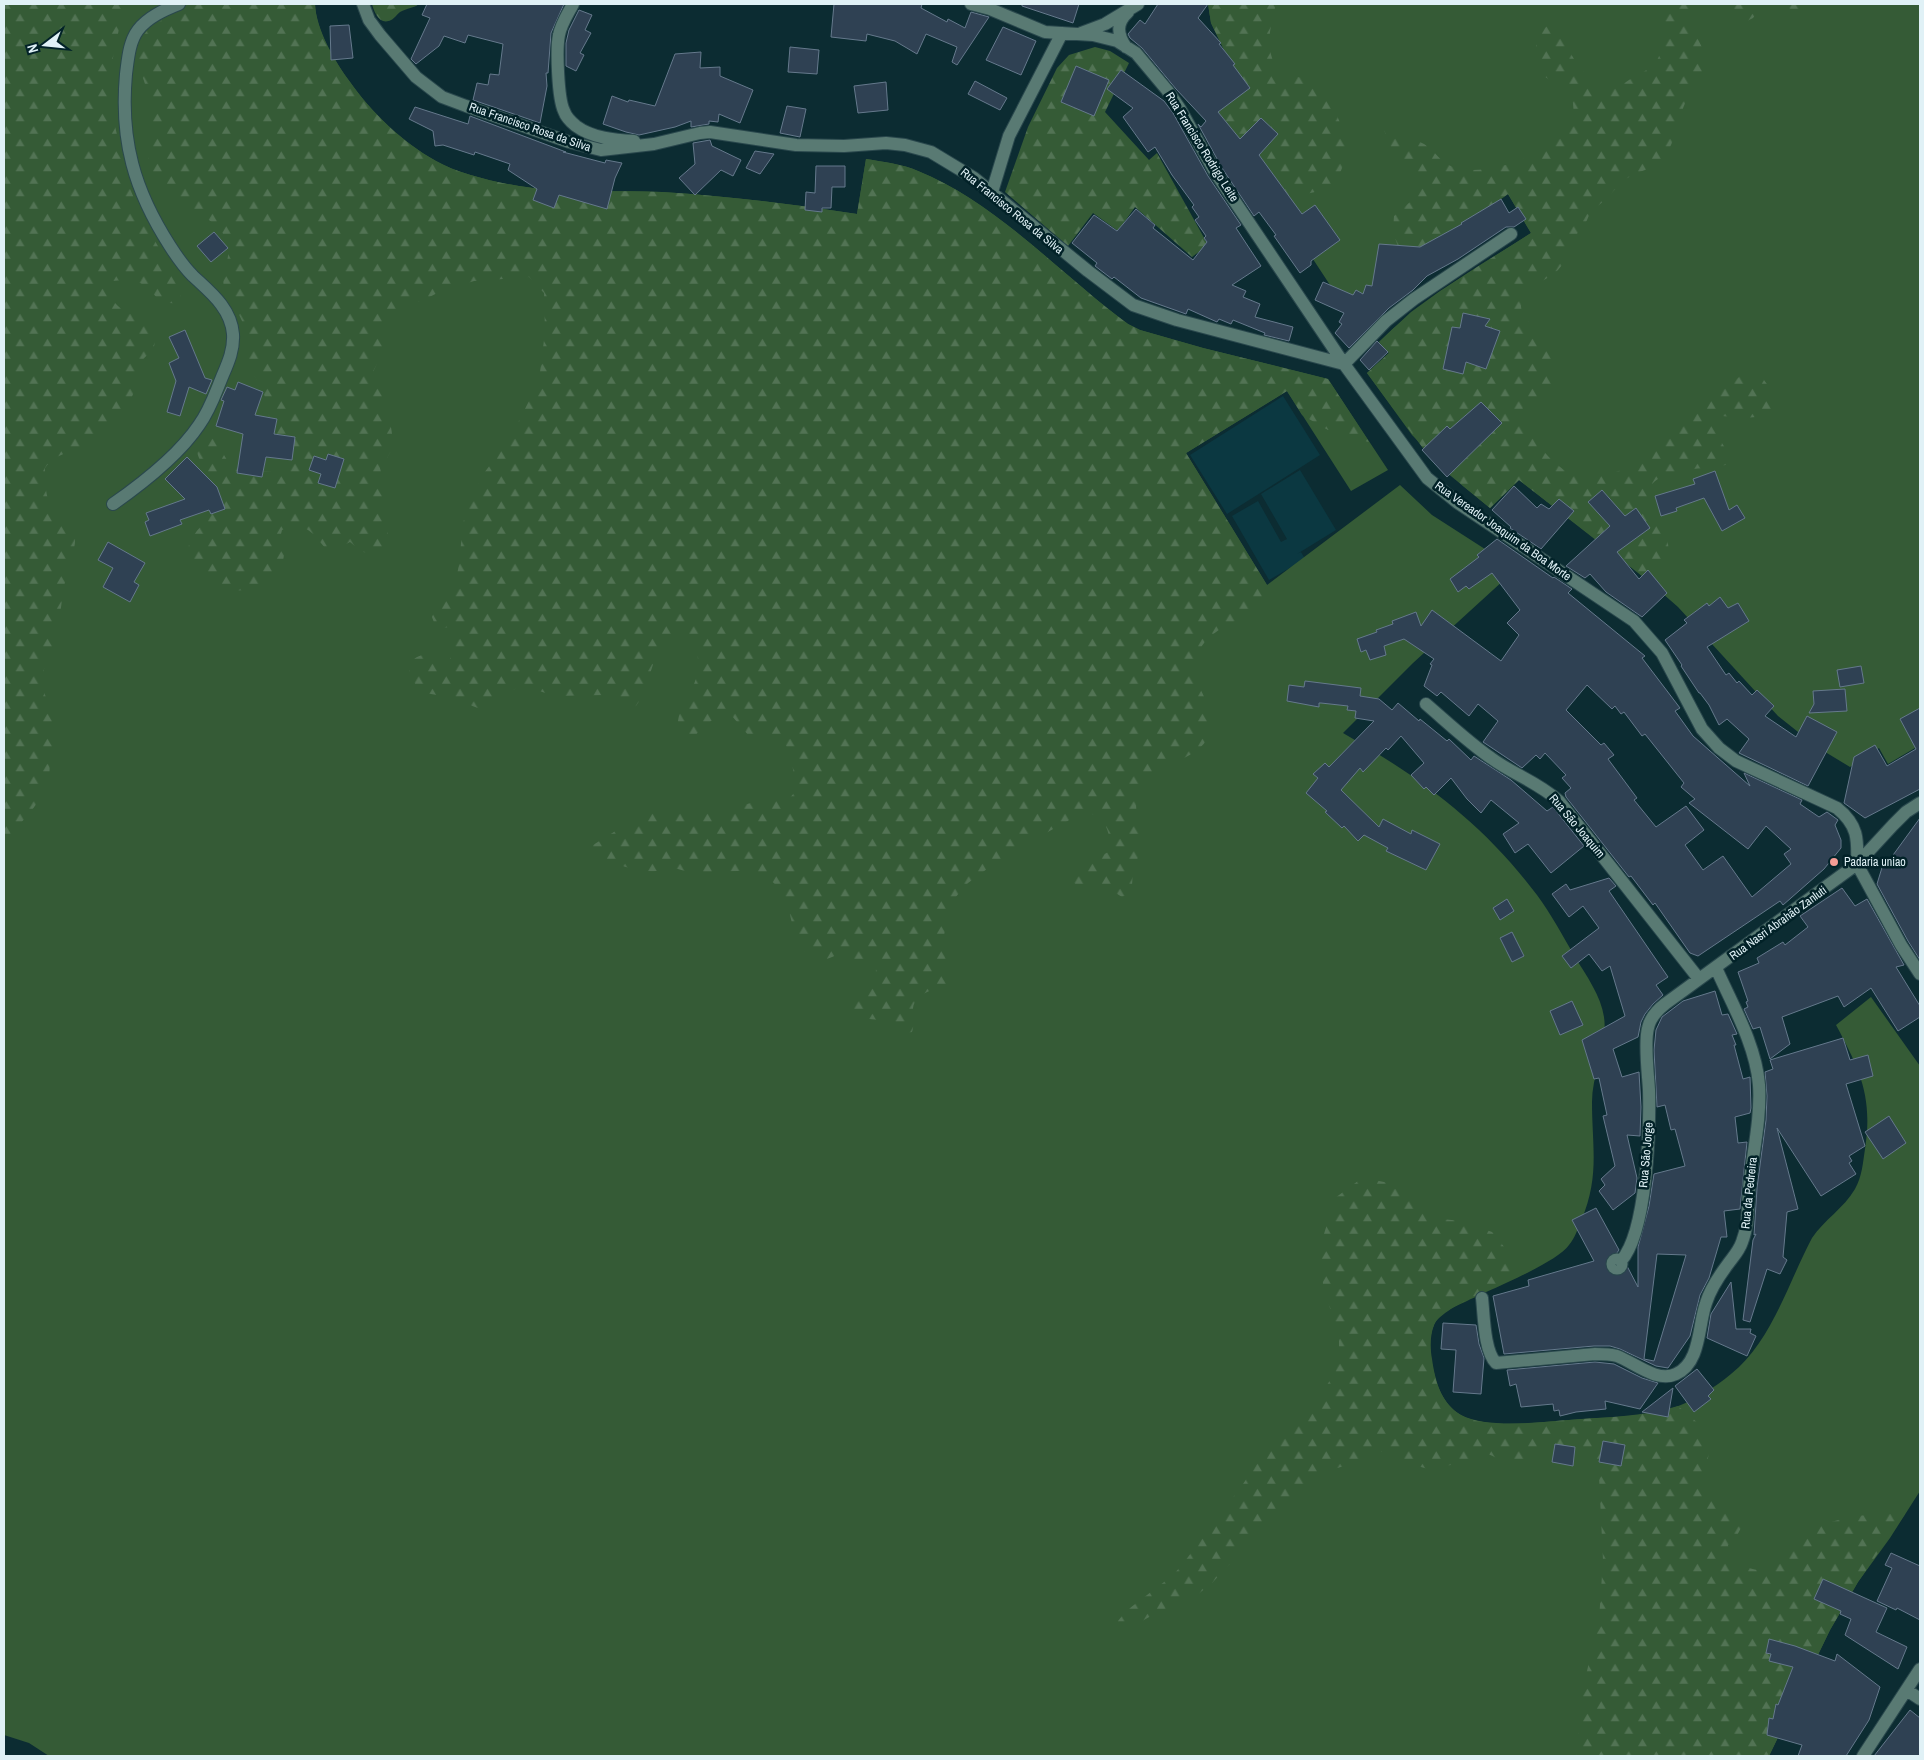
<svg xmlns="http://www.w3.org/2000/svg" width="1924" height="1760" font-family="'Archivo Narrow',sans-serif">
	<defs>
		<pattern id="forest-firs" width="22" height="20" patternUnits="userSpaceOnUse" patternTransform="scale(1.25)"><rect width="22" height="20" fill="#355b36"/><path d="M5 1l3.5 6h-7zM16 11l3.5 6h-7z" fill="#527354"/></pattern>
	</defs>
	<rect width="100%" height="100%" fill="#0c2c32"/>
	<path fill="#0b3841" d="M1283 396 1320 455 1227 514 1190 455Z
		M1300 470 1336 530 1297 554 1301 552 1305 559 1269 580 1232 516 1258 501 1281 542 1287 539 1261 494Z"/>
	<path fill="#355b36" d="M4 4H315C316 31 334 60 350 82 372 113 402 142 436 161 464 177 516 187 549 190 586 193 624 190 662 192 728 196 792 204 857 214L866 159C884 162 902 164 918 171 996 202 1061 275 1128 324L1140 330 1203 348 1328 379 1388 470 1351 491 1287 391 1186 453 1267 585 1400 485 1432 515 1516 569 1413 663 1343 733C1421 778 1482 822 1537 895 1551 914 1563 936 1575 957 1586 975 1601 996 1604 1017 1608 1044 1592 1074 1592 1102 1592 1147 1600 1177 1581 1221 1578 1228 1575 1238 1569 1245 1555 1264 1489 1290 1465 1302 1453 1307 1439 1313 1434 1325 1430 1335 1430 1348 1432 1359 1435 1380 1441 1404 1461 1415 1489 1430 1549 1421 1581 1419 1611 1417 1643 1417 1673 1408 1694 1401 1714 1388 1731 1374 1772 1341 1788 1283 1812 1238 1824 1220 1844 1208 1855 1189 1862 1177 1863 1162 1865 1149 1873 1097 1860 1070 1836 1025L1871 997 1920 1066V1491L1890 1538 1858 1582 1830 1630 1769 1756H49L29 1743 4 1735Z
		M1208 4H1920V745L1888 764 1879 748 1850 767 1817 747 1778 716 1678 607 1638 572 1519 480 1490 508 1463 486 1412 435 1367 373 1389 353 1379 342 1411 312 1440 291 1531 233 1508 194 1452 234 1351 317 1198 84 1229 60 1211 23Z"/>
	<path fill="url(#forest-firs)" d="M4 4H138L124 13 119 29 112 62 111 109 129 186 143 220 179 283 181 299 177 303C155 305 156 291 140 283 130 278 112 281 101 282 105 289 110 298 116 304 126 315 146 316 152 331 161 352 145 352 139 366 136 374 137 382 135 389 126 414 110 437 84 448 68 454 57 452 45 468 45 481 45 497 52 508 60 520 73 521 75 537 76 549 69 562 67 574 61 596 61 619 55 641 53 652 45 662 43 673 39 695 53 704 56 723 58 736 55 745 51 757 49 764 50 772 49 779 44 800 19 826 4 840Z
		M196 4H315C316 29 335 62 350 82 372 113 402 142 436 161 464 177 516 187 549 190 586 193 624 190 662 192 728 196 792 204 857 214L866 159C884 162 902 164 918 171 996 202 1061 275 1128 324L1140 330 1203 348 1328 379 1369 442 1353 438 1344 429 1328 430 1302 415 1287 391 1186 453 1267 585C1262 596 1258 608 1249 615 1244 619 1237 620 1231 623 1205 637 1200 644 1191 672 1208 702 1228 736 1186 757 1170 765 1151 767 1141 785 1137 792 1135 806 1137 815 1138 823 1143 832 1143 841 1142 850 1137 858 1135 867 1132 875 1132 885 1132 893L1122 897C1107 887 1101 883 1084 890L1074 883 1070 875 1081 867 1110 851C1111 836 1107 827 1100 815L1082 813 1037 838 1018 846 968 883 954 899 948 910 943 943 949 977 945 987C933 989 915 994 913 1008 912 1017 915 1023 912 1032L900 1034 880 1020 859 1018 851 1013C849 994 863 997 871 986 877 977 876 969 876 958L854 967 844 952 820 962C814 959 806 954 802 948 785 925 797 890 760 875 741 867 721 873 700 874 690 874 680 868 671 868 666 869 661 871 656 871 631 873 609 860 587 852L593 845 630 822 653 812 730 809 754 802 788 800 794 793C794 773 794 735 766 734 760 734 755 736 749 736L732 716C713 713 708 726 694 736L684 735 678 721 680 709 693 687 699 670 698 659 695 646 686 636 678 633C647 649 655 681 636 706L625 708 604 695 555 696 536 690 518 688 501 694 493 703 483 710 449 697 425 693 415 684 409 671 412 660C430 649 435 656 450 664V646L455 626 443 628 435 625 432 617 436 608 447 599 457 575 460 559 462 527 468 505 484 473 497 456 520 419 539 380 545 332 544 293 529 277 474 281 439 292 424 300 406 305 394 311 386 332 381 355 373 372C380 386 396 432 392 447 390 455 385 461 380 467L385 496 388 541 379 551 371 555 361 551 350 542 337 549H326C311 532 307 521 282 530L280 538 285 549 283 561C276 569 267 579 258 585 233 601 194 580 189 552 185 531 218 523 212 494 211 489 210 484 209 479 203 463 186 445 206 433H213C220 440 220 446 224 455 231 471 257 470 272 472L277 468 278 459C276 446 272 434 270 422 268 412 267 401 263 392 260 382 252 375 249 365 244 351 247 335 242 321 237 309 228 298 224 287 220 270 234 256 226 239 214 213 181 211 163 192 157 185 151 174 149 165 145 147 153 129 152 112 151 89 130 61 142 38 153 18 179 16 196 4Z
		M372 4H419C414 8 407 8 400 12 397 14 394 19 391 20 380 26 374 12 372 4Z
		M1208 4H1276C1271 25 1264 46 1276 67 1283 80 1301 73 1310 82 1320 91 1333 105 1338 118 1348 139 1350 173 1327 187 1311 197 1288 194 1270 195L1198 84 1229 60 1211 23Z
		M1665 4H1698C1679 25 1717 56 1706 78 1703 85 1693 90 1687 99 1677 118 1677 143 1662 159 1652 170 1637 171 1626 179 1618 184 1613 193 1606 199 1602 203 1597 206 1593 210 1589 213 1588 219 1585 224 1582 228 1578 232 1575 237 1569 248 1567 260 1558 270 1548 280 1522 288 1521 306 1521 321 1541 330 1547 342 1553 354 1554 370 1552 383 1548 401 1527 395 1523 408 1517 426 1559 474 1576 475 1590 475 1608 476 1621 470 1638 462 1652 449 1667 436 1673 430 1681 427 1687 421 1693 416 1697 408 1703 403 1710 395 1722 391 1730 385 1735 381 1738 377 1743 374 1748 371 1753 372 1759 373L1769 387 1773 410 1768 416 1744 418 1722 416 1716 419 1719 438 1725 448 1729 464C1703 472 1684 464 1658 479 1653 482 1648 488 1647 494 1646 505 1658 517 1662 525 1669 538 1673 562 1661 573 1657 576 1651 578 1647 580L1519 480 1490 508 1446 472 1425 451 1367 373 1389 353 1379 342C1424 297 1478 267 1531 233L1508 194 1452 234 1406 270 1393 232 1394 216 1418 195 1420 188 1418 180 1405 168 1393 152 1384 130C1396 135 1414 138 1424 144 1436 151 1439 162 1453 167 1481 177 1533 160 1554 141 1562 134 1568 126 1574 117L1573 103 1566 90 1542 75 1536 58V40L1541 30 1549 25 1556 29C1566 45 1581 75 1597 84 1609 92 1618 87 1629 80 1637 75 1649 70 1655 63 1666 50 1663 21 1665 4Z
		M1722 4H1763L1753 18 1743 23Z
		M1786 4H1807L1803 14 1798 16 1793 13Z
		M1095 47 1110 51 1129 63 1105 112 1149 160 1157 153 1208 245 1192 257 1135 207 1118 231 1093 213 1068 246 1005 192 1028 127 1057 68 1069 55Z
		M1369 1179 1389 1183 1432 1218 1461 1221 1492 1232 1514 1259 1528 1272C1509 1281 1441 1307 1434 1325 1427 1341 1431 1361 1435 1377 1440 1396 1451 1413 1470 1419 1499 1428 1539 1422 1569 1420 1606 1417 1642 1417 1678 1406 1691 1417 1713 1432 1709 1452 1707 1467 1702 1476 1708 1490 1715 1507 1731 1514 1741 1528L1735 1539 1728 1545 1732 1563C1742 1565 1756 1572 1766 1570 1777 1567 1785 1551 1793 1544 1824 1516 1866 1513 1905 1514L1858 1582 1830 1630 1769 1756H1576L1583 1688 1599 1620 1603 1560 1599 1476 1586 1454 1548 1447C1536 1454 1523 1465 1508 1463 1503 1462 1490 1454 1483 1452L1462 1463 1428 1469 1407 1463 1380 1451 1366 1454 1351 1464 1334 1469 1268 1514 1255 1537 1212 1583 1197 1595 1158 1612 1128 1629 1117 1632 1118 1621 1126 1611 1172 1576 1182 1565 1243 1484 1258 1462 1284 1434 1306 1416 1335 1373 1339 1359V1338L1323 1285 1320 1247 1335 1198 1358 1181Z"/>
	<path fill="#2f4153" stroke="#65798c" fill-rule="evenodd" d="M427 4H564L551 33 548 73H546L547 86 540 123 473 100 477 83 488 85 490 74 499 75 503 44 468 35 465 43 444 36 439 46 416 64 411 59 430 18 422 15Z
		M834 4H922L921 8 947 22 948 19 965 28 971 12 989 17 957 65 952 62 957 47 926 34 917 54 895 41 867 34 866 41 831 37Z
		M1022 4H1079L1073 23 1022 6Z
		M1158 4H1208L1198 18 1221 43 1219 44 1235 64 1233 65 1250 88 1218 112 1240 139 1261 118 1278 134 1259 155 1302 214 1315 205 1340 240 1311 261V265L1300 273 1274 236 1276 235 1259 212 1254 216 1222 168 1198 124 1201 127 1206 121 1176 89 1142 48 1130 38 1128 34 1140 20 1145 24Z
		M579 10 592 15 585 30 591 33 580 53 584 55 576 71 566 66V43L569 30Z
		M349 25 353 58 331 60 330 26Z
		M1003 27 1036 41 1021 75 986 60Z
		M790 47 819 50 817 74 788 72Z
		M701 52 700 68 720 67V76L753 90 740 123 719 114 718 122 709 121V124L691 127V121L675 127 639 135 626 132 603 124 612 96 628 102 629 100 655 106 675 54Z
		M1076 66 1109 80 1094 116 1061 102Z
		M1121 70 1164 101 1173 113 1208 176 1241 225 1236 228 1261 266 1232 285 1246 291 1243 297 1260 304 1255 317 1293 327 1289 341 1264 335 1265 333 1233 320 1231 324 1219 319 1217 322 1188 309 1186 314 1141 298 1114 277 1112 279 1095 266 1097 263 1072 243 1094 215 1117 231 1136 209 1155 225 1153 228 1193 260 1207 242 1204 238 1206 236 1195 220 1199 217 1192 207 1194 205 1172 175 1155 147 1148 152 1123 117 1133 108 1107 89Z
		M975 81 1007 98 1000 110 968 94Z
		M886 82 888 110 858 113 854 86Z
		M787 106 806 109 800 137 780 133Z
		M415 107 468 124 470 116 566 152H563L605 163 606 160 622 163 615 178 607 209 559 195 554 208 533 200 537 189 508 170 510 164 475 152 474 155 443 145 435 146 433 131 409 119Z
		M710 140 712 146 741 160 733 176 721 170 695 195 679 178 695 164 693 143Z
		M755 151 774 154 760 174 746 168Z
		M816 166H845V187H832L831 208H822V212L805 210 806 192 815 193Z
		M1501 199 1509 213 1518 207 1526 219 1514 227H1506L1458 259 1427 276 1413 290 1389 308 1349 348 1335 333 1342 324 1339 322 1344 313 1315 300 1323 282 1353 295 1356 290 1363 294 1366 285 1372 286 1379 244 1420 247 1462 224 1461 223Z
		M214 232 228 248 211 262 197 246Z
		M1463 313 1490 319 1485 326 1500 331 1486 369 1466 362 1463 374 1443 369 1452 327 1460 328Z
		M185 330 205 378 212 380 206 394 189 387 180 416 167 412 176 381 169 363 179 358 169 337Z
		M1377 341 1388 352 1369 370 1360 360Z
		M238 382 263 392 255 415 277 419 274 434 295 437 292 460 266 457 262 477 237 473 243 434 216 426 224 401 221 400 227 387 235 390Z
		M1481 402 1502 423 1447 477 1422 450 1447 426 1450 429Z
		M328 454 344 459 335 488 318 483 321 474 309 470 314 456 326 460Z
		M187 457 217 487 225 509 211 514 209 510 180 520 182 524 150 536 145 522 149 520 146 513 185 499 165 479Z
		M1715 471 1729 510 1737 505 1745 518 1722 531 1704 498 1676 508 1677 511 1661 516 1655 496 1695 484 1693 479Z
		M1514 486 1537 508 1541 504 1549 509 1559 499 1574 511 1541 549 1510 528 1511 527 1492 510Z
		M1602 490 1625 516 1636 508 1650 528 1617 552 1639 579 1648 570 1667 593 1642 617 1606 592 1590 574 1585 578 1566 566 1610 526 1588 502Z
		M1497 539 1553 578 1554 577 1572 589 1568 593 1645 656 1642 658 1680 708 1675 711 1693 736 1750 786 1744 773 1802 800 1800 804 1819 817 1827 812 1838 820 1835 825 1841 840V848L1824 869 1783 905 1780 901 1698 956 1690 953 1655 903 1653 905 1631 876 1629 877 1566 797 1565 793 1571 788 1562 778 1566 775 1545 753 1540 759 1536 755 1522 768 1483 742 1498 721 1478 704 1469 716 1441 692 1437 696 1424 686 1432 665 1430 664 1434 659 1404 639 1384 646 1386 655 1370 660 1366 650 1361 652 1357 639 1377 632 1376 630 1393 624 1392 621 1416 612 1421 626 1432 610 1501 661 1519 635 1507 623 1520 610 1492 573 1469 589 1466 586 1458 592 1450 579 1479 557 1477 555ZM1587 685 1612 709 1615 706 1621 714 1624 712 1642 736 1645 734 1684 783 1681 787 1695 799 1689 803 1748 849 1766 826 1791 849 1784 854 1791 864 1752 897 1723 856 1703 870 1685 845 1704 830 1686 806 1656 827 1634 800 1637 798 1608 759 1614 755 1604 743 1601 745 1566 710Z
		M108 542 145 563 134 582 139 585 130 602 103 587 113 568 98 560Z
		M1720 597 1728 608 1738 603 1749 621 1707 647 1726 675 1729 673 1737 683 1739 681 1752 695 1757 690 1774 706 1765 716 1796 737 1807 716 1837 732 1808 786 1739 753 1749 739 1727 719 1719 725 1709 705 1700 693H1699L1681 666 1682 665 1665 640 1687 623 1684 620 1707 603 1709 606Z
		M1861 666 1864 683 1840 687 1837 670Z
		M1305 681 1361 688 1360 696 1379 699 1392 710 1398 703 1419 721 1420 719 1447 741 1449 739 1471 760 1474 756 1511 780 1547 811 1553 807 1584 846 1551 873 1528 844 1515 853 1503 834 1519 823 1491 800 1481 813 1467 799 1451 778 1434 795 1426 787 1424 789 1411 775 1424 763 1401 736 1388 750 1386 748 1363 772 1360 768 1341 790 1379 827 1383 819 1411 834 1412 830 1440 844 1426 870 1386 851 1388 848 1364 835 1358 841 1344 826 1342 828 1325 812 1327 811 1306 793 1318 778 1313 774 1325 763 1329 767 1374 721 1355 718 1356 711 1347 710 1348 706 1321 703H1319V707L1287 701 1289 685 1304 687Z
		M1845 689 1847 711 1809 713 1814 704 1813 691Z
		M1920 708V789L1865 818 1844 803 1854 757 1875 745 1887 766 1916 749 1900 719Z
		M1920 818V960L1908 941 1877 884 1884 861 1888 862Z
		M1609 878 1616 886 1609 891 1668 977 1656 985 1663 995 1653 1004 1645 1014 1641 1022 1638 1037 1613 1049 1622 1077 1639 1072 1641 1107 1640 1136 1627 1135 1637 1178 1635 1193 1613 1210 1599 1191 1605 1185 1601 1179 1615 1166 1603 1116 1607 1115 1599 1078 1594 1079 1582 1040 1625 1016 1610 966 1602 971 1589 954 1571 968 1562 956 1599 928 1583 906 1569 917 1552 894 1566 884 1570 890Z
		M1842 888 1855 906 1867 899 1904 965 1896 967 1920 1006V1017L1898 1031 1871 988 1844 1007 1838 996 1782 1017 1790 1044 1770 1059 1760 1027 1753 1029 1744 1009 1748 1007 1746 1002 1748 1001 1738 972 1759 963 1757 958 1783 942 1785 945 1808 927 1800 916Z
		M1507 899 1514 911 1500 920 1493 908Z
		M1512 932 1524 956 1512 962 1500 938Z
		M1715 991 1722 1015 1728 1014 1737 1034 1732 1035 1736 1045H1734L1743 1079 1750 1077 1751 1108 1750 1113 1735 1117 1738 1143 1747 1142 1740 1209 1724 1211 1727 1237H1721L1709 1278 1700 1295 1690 1336 1668 1368 1656 1366 1620 1349 1610 1346H1594L1504 1354 1493 1296 1529 1286 1528 1280 1594 1261 1572 1220 1596 1208 1619 1250 1614 1257V1264L1620 1269 1627 1266 1638 1287V1247L1649 1206 1654 1174 1685 1166 1675 1129 1671 1130 1665 1105 1657 1107 1654 1050 1656 1030 1662 1017 1683 1001ZM1657 1254 1686 1255 1654 1361 1644 1359Z
		M1572 1001 1583 1025 1560 1035 1550 1011Z
		M1843 1038 1850 1060 1868 1055 1873 1076 1846 1084 1865 1146 1849 1156 1852 1161 1849 1163 1856 1174 1821 1196 1777 1128 1798 1209 1787 1212 1783 1257 1787 1260 1780 1274 1767 1269 1750 1322 1743 1320 1753 1240 1756 1234 1754 1235 1757 1188 1766 1120 1767 1096 1765 1072 1773 1069 1770 1060Z
		M1889 1116 1906 1143 1883 1159 1865 1132Z
		M1731 1282 1736 1329H1751L1750 1333 1756 1336 1747 1356 1707 1338 1711 1314Z
		M1443 1323 1476 1325 1479 1344 1484 1358 1481 1394 1453 1392 1456 1350 1441 1349Z
		M1595 1362 1614 1364 1642 1378 1658 1383 1640 1409 1605 1401 1606 1409 1576 1412 1560 1416 1559 1410 1554 1411 1553 1404 1521 1407 1516 1384 1510 1386 1507 1370Z
		M1697 1369 1714 1390 1708 1396 1711 1399 1694 1412 1675 1386Z
		M1673 1388 1668 1417 1642 1412Z
		M1603 1441 1625 1445 1621 1466 1599 1462Z
		M1555 1444 1575 1447 1573 1466 1552 1462Z
		M1891 1553 1920 1566V1620L1897 1608 1896 1610 1877 1601 1892 1568 1885 1565Z
		M1823 1579 1887 1608 1876 1632 1907 1647 1898 1669 1845 1635 1851 1619 1840 1614 1841 1611 1814 1599Z
		M1769 1639 1795 1646 1835 1661 1837 1654 1880 1687 1869 1720 1846 1756H1798L1802 1745 1767 1735 1769 1718 1773 1719 1776 1704 1778 1705 1793 1667 1769 1661 1771 1654 1766 1653Z
		M1910 1710 1920 1718V1756H1874Z"/>
	<g fill="none" stroke-linecap="round" stroke-linejoin="round">
		<g stroke="#2a484d" stroke-width="14">
			<path id="minor" d="M363 4 369 20 380 35 416 77 442 97 466 106 569 142 601 150 654 144 700 133 710 132 796 145 844 146 886 143 905 145 931 152 974 178 1088 271 1133 305 1177 320 1344 364
				M573 4C568 14 561 24 559 35 556 49 558 99 564 111 566 117 571 122 576 126 592 138 615 140 634 141
				M971 4 990 9 1045 32 1093 35 1117 41 1136 53 1167 90 1180 109 1215 172 1344 364 1427 478 1458 503 1634 621 1662 653 1702 729 1719 748 1736 761 1837 808C1858 825 1858 839 1857 864
				M1081 33 1105 24 1138 4
				M1126 47C1117 34 1116 23 1128 12
				M992 192 1009 136 1062 33
				M1344 364 1386 321 1414 299 1511 234
				M113 504C143 483 179 455 199 425 210 410 215 394 222 377 228 363 234 350 233 334 231 308 210 292 193 276 184 267 177 257 170 246 134 190 120 140 126 74 128 59 129 42 138 30 148 17 164 10 179 4
				M1426 704C1447 722 1468 742 1491 758 1514 775 1536 781 1559 801L1699 979
				M1857 864 1901 945 1920 974
				M1612.5 1264a4.5 4.5 0 1 1 9 0a4.5 4.5 0 1 1-9 0Z
				M1621 1261C1647 1232 1650 1129 1649 1090 1648 1073 1644 1043 1648 1028 1650 1018 1656 1011 1665 1004L1857 864 1893 825 1906 812 1920 803
				M1482 1298C1484 1315 1484 1351 1496 1363L1595 1354C1602 1354 1610 1354 1617 1356 1635 1363 1657 1383 1676 1374 1701 1363 1698 1325 1706 1303 1710 1290 1719 1276 1728 1264 1733 1257 1739 1251 1742 1242 1750 1222 1747 1200 1750 1179 1754 1148 1761 1115 1759 1085 1756 1045 1732 1004 1716 968
				M1908 1691 1920 1699
				M1863 1756 1920 1669"/>
		</g>
		<use href="#minor" stroke="#597a73" stroke-width="12"/>
	</g>
	<circle fill="#f59c95" stroke="#022228" stroke-width="2" cx="1834" cy="862" r="5"/>
	<g text-anchor="middle" stroke-width="5" stroke-linejoin="round" paint-order="stroke">
		<g font-size="12" fill="#e0f1f6" stroke="#022228">
			<text transform="translate(530 127) rotate(19)" y="4">Rua Francisco Rosa da Silva</text>
			<text transform="translate(1202 147) rotate(58)" y="4">Rua Francisco Rodrigo Leite</text>
			<text transform="translate(1012 211) rotate(39)" y="4">Rua Francisco Rosa da Silva</text>
			<text transform="translate(1503 531) rotate(35)" y="4">Rua Vereador Joaquim da Boa Morte</text>
			<text transform="translate(1577 826) rotate(50)" y="4">Rua São Joaquim</text>
			<text transform="translate(1778 923) rotate(-36)" y="4">Rua Nasri Abrahão Zanluti</text>
			<text transform="translate(1646 1155) rotate(-85)" y="4">Rua São Jorge</text>
			<text transform="translate(1749 1193) rotate(-84)" y="4">Rua da Pedreira</text>
		</g>
		<g font-size="12" fill="#e0f1f6" stroke="#022228" text-anchor="start">
			<text x="1844" y="866">Padaria uniao</text>
		</g>
	</g>
	<rect width="1924" height="1760" fill="none" stroke="#e0f1f6" stroke-width="10"/>
	<g transform="translate(45 45) rotate(254)" stroke="#022228" stroke-width="4" paint-order="stroke">
	<path d="M0-4L9 19L0 12L-9 19Z" fill="#e0f1f6"/>
	<text y="-8" font-size="14" font-weight="bold" text-anchor="middle" fill="#e0f1f6">N</text>
	</g>
</svg>
